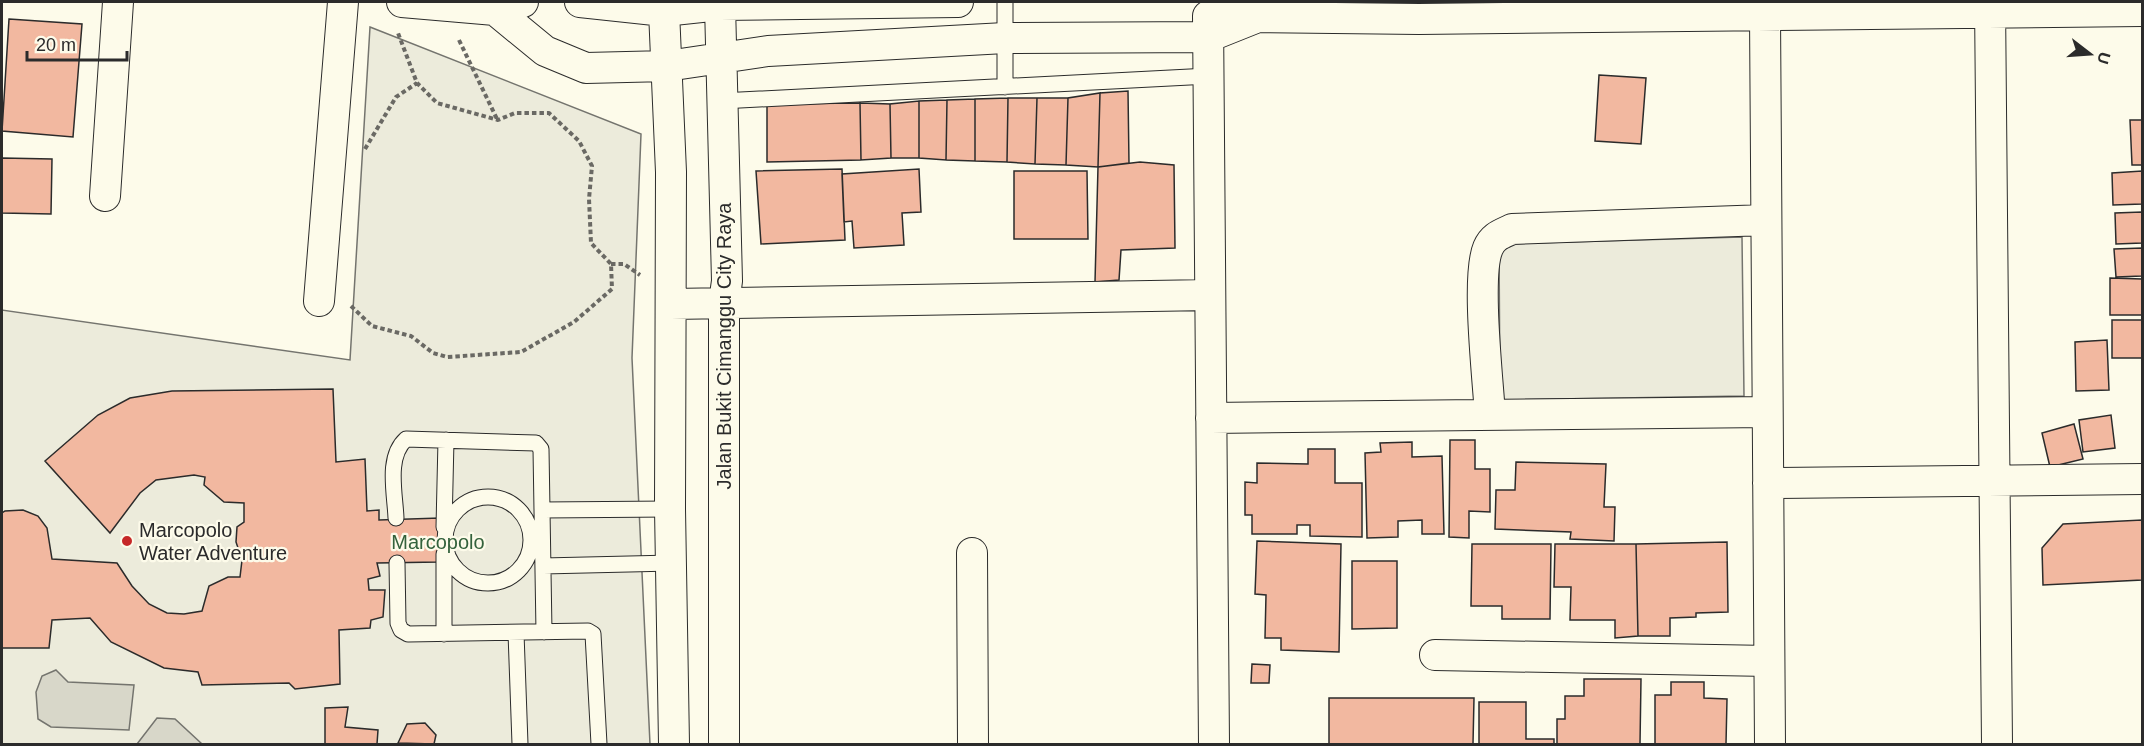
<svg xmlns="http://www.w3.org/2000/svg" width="2144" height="746" font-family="Arial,sans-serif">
	<rect width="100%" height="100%" fill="#fdfbea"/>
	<path fill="#ecebdb" stroke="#74746e" stroke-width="1.5" d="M370 27 641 134 632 358 650 744H2V310L350 360Z
		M1742 237 1744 396 1500 400 1499 244Z"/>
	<path fill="#d8d7c9" stroke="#74746e" stroke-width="1.5" d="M56 670 68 682 134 685 129 730 51 727 38 719 36 692 42 676Z
		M157 718 175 719 202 744H137Z"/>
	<path fill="#f2b8a0" stroke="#2b2b2b" stroke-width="1.5" d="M9 19 82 24 73 137 2 131Z
		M1599 75 1646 78 1641 144 1595 141Z
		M1128 91 1129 163 1098 167 1100 93Z
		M1100 93 1098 167 1066 165 1068 98Z
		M1008 98H1037L1035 164 1007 162Z
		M1008 98 1007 162 975 161V99Z
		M1037 98H1068L1066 165 1035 164Z
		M975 99V161L946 160 947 100Z
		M947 100 946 160 919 158V101Z
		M919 101V158H891L890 104Z
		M860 103 890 104 891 158 861 160Z
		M860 103 861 160 767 162V104Z
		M2130 120H2142V165H2132Z
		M2 158 52 159 51 214 2 213Z
		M1140 162 1174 165 1175 248 1121 250 1119 280 1095 282 1098 167Z
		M842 169 845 240 761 244 756 171Z
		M919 169 921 212 902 213 904 245 854 248 852 221 844 222 842 174Z
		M1014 171H1087L1088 239H1014Z
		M2142 171V204L2113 205 2112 173Z
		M2142 212V243L2116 244 2115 213Z
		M2142 248V276L2116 277 2114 249Z
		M2110 278 2142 279V315H2110Z
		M2112 320H2142V358H2112Z
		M2107 340 2109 390 2076 391 2075 342Z
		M333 389 336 462 365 459 367 511 379 510V520L440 518 439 562 377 563 380 576 368 579 369 590H385L383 617 371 620 370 628 339 630 340 684 295 689 289 683 202 685 198 672 164 668 111 642 90 618 52 620 49 648H2V513L5 511 23 510 38 516 47 528 52 559 117 563 132 586 149 604 167 613 184 614 202 611 209 586 228 577H240L242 560 236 542 237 527 244 522V503L224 502 204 485 205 477 194 475 156 480 140 493 110 533 45 461 98 415 130 398 172 391Z
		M2111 415 2115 448 2083 452 2079 420Z
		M2074 424 2083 459 2050 467 2042 433Z
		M1450 440H1475V469H1490V512L1469 511V538L1449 537Z
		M1412 442V457L1442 456 1444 534H1422V520L1398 521V537L1367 538 1365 453 1381 452 1380 443Z
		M1308 449H1335V483H1362V537L1310 536V525H1297V534H1252V515H1245V482L1257 483V463L1308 464Z
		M1516 462 1606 464 1604 507H1615L1614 541 1570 539 1571 532 1495 529 1496 490H1515Z
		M2142 520V580L2043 585 2042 548 2063 524Z
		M1257 541 1341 544 1339 652 1281 650V638H1265L1266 595 1255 594Z
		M1727 542 1728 612 1696 613V617L1670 618V636H1638L1636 544Z
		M1472 544H1551L1550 619H1502V606H1471Z
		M1555 544H1636L1638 636 1615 638V620H1570L1571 587H1554Z
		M1352 561H1397V628L1352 629Z
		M1252 664 1270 665 1269 683H1251Z
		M1584 679H1641L1640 744H1557V719H1565V696H1584Z
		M1671 682H1704V698L1727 699 1726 744H1655V695H1671Z
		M1329 698H1474L1473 744H1329Z
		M1479 702H1526V739H1554V744H1479Z
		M348 707 345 727 378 730 377 744H325V708Z
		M425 723 436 735 434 744 398 743 407 724Z"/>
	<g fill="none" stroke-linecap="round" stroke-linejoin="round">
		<g stroke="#2b2b2b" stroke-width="17">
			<path id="lane" d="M1005 87V2
				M721 101 1209 76
				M445 540a43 43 0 1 1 86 0a43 43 0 1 1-86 0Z
				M542 510 670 509
				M396 518C395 493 386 457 406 439L536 443 541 449 544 632
				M444 527 446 440
				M397 563 398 623 401 630 408 634 588 631 593 634 599 744
				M543 566 672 563
				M516 633 520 744
				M444 634V554"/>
		</g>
		<g stroke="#2b2b2b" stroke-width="32">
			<path id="street" d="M402 2 495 10 523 2
				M580 2 664 11 720 5 727 281 724 302V744
				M721 2 720 5 958 2
				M1215 2 1258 17 1419 19 2142 11
				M1990 2 1997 744
				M495 10 545 51 586 68 667 66 768 51 1005 38 1208 37 1258 17
				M664 11 671 172 670 509 674 744
				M1765 15 1770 744
				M1208 16 1214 744
				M105 196 118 2
				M319 301 343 2
				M671 304 1210 295
				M1490 415C1488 380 1476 276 1488 248 1493 236 1502 234 1512 229L1766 220
				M1211 418 1767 412
				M1768 483 2142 479
				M972 553 973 744
				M1435 655 1769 661"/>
		</g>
		<path stroke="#6a6964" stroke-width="4" stroke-dasharray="4.5 3" stroke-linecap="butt" d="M459 40 497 119
			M365 149 396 97 417 83
			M611 264H624L640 275
			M351 306 372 326 411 336 433 353 447 357 521 352 574 322 612 289 611 264 591 243 589 199 592 166 579 141 549 113H515L498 120 437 103 417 83 398 33"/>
		<use href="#lane" stroke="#fdfbea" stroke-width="15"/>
		<use href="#street" stroke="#fdfbea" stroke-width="30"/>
	</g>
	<circle fill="#c62828" stroke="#fdfbea" stroke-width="2" cx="127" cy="541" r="6"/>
	<g text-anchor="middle" stroke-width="4.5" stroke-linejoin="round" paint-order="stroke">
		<g font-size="20" fill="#2b2b2b" stroke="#fdfbea">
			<text transform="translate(724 346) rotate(-90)" y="7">Jalan Bukit Cimanggu City Raya</text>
		</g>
		<g font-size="20" fill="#2b2b2b" stroke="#fdfbea" text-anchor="start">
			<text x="139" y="537">Marcopolo<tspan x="139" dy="23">Water Adventure</tspan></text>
		</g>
		<g font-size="20" fill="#34623c" stroke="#fdfbea">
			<text x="438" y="549">Marcopolo</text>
		</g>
	</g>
	<rect width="2144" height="746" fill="none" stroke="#2b2b2b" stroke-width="6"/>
	<g transform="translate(2090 54) rotate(107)" stroke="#fdfbea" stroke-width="4.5" paint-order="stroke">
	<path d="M0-4.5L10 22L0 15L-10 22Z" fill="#2b2b2b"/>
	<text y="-9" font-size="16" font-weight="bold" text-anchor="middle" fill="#2b2b2b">U</text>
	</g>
	<path d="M27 51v9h100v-9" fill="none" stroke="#2b2b2b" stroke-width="3"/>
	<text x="36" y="51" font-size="18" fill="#2b2b2b" stroke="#fdfbea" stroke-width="4.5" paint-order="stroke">20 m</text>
</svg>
